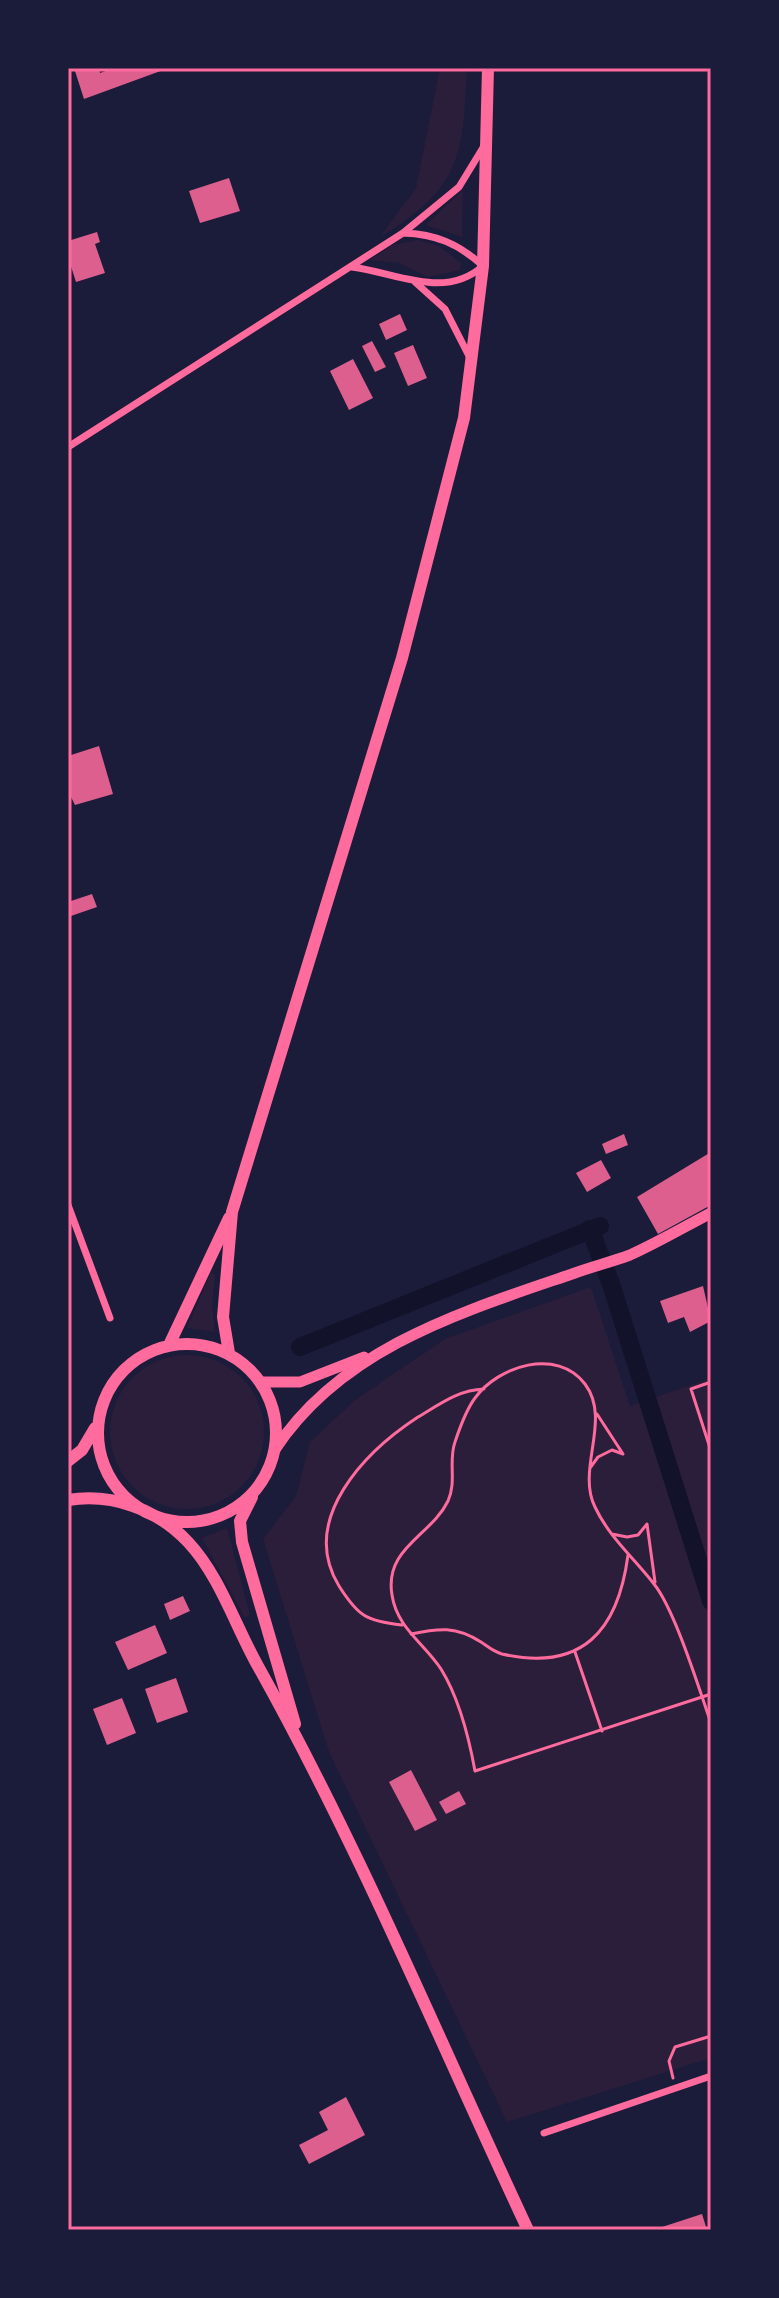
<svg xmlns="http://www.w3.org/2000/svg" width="779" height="2298" font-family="'Libre Baskerville',serif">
	<rect width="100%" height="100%" fill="#1b1b3a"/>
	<path fill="#2a1e3b" d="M440 68H467C463 157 461 188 380 237L416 188Z
		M463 190 462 237 426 225Z
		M418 240 439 246 461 263 460 270 428 277 399 263 369 260 393 245Z
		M211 1272 215 1275 212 1306 215 1332 187 1328Z
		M591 1287 630 1406 711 1378V2058L507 2122 329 1752 263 1539 296 1496 310 1442 355 1400 445 1339Z
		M110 1432a77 77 0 1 1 154 0a77 77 0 1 1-154 0Z
		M227 1528 250 1615 245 1618 202 1538Z"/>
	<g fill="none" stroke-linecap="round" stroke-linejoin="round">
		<path stroke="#12122b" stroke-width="18" d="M590 1229 611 1284 711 1601
			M300 1347 600 1226"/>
	</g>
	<path fill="#dd5f8e" d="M74 68H99L100 73 114 68 166 69 84 99Z
		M229 178 240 211 200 223 189 191Z
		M97 232 100 242 95 244 105 273 76 282 68 257V241Z
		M400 314 407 330 386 340 379 324Z
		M372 341 386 367 375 372 362 346Z
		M413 345 427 378 408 386 394 353Z
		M353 359 373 398 349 410 330 371Z
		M99 746 113 794 75 805 68 791V756Z
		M92 894 97 907 68 917V902Z
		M624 1134 628 1145 606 1154 602 1144Z
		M711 1152V1205L658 1234 637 1197Z
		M601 1160 611 1178 587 1192 576 1173Z
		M703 1286 711 1321 690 1332 684 1317 668 1323 660 1301Z
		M183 1596 190 1611 170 1620 164 1604Z
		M155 1625 167 1653 128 1670 115 1642Z
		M176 1678 188 1712 157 1723 145 1689Z
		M122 1698 136 1733 107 1745 93 1709Z
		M411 1770 437 1820 415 1831 389 1782Z
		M459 1791 466 1804 446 1814 439 1802Z
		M346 2097 365 2135 309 2164 299 2145 328 2130 319 2112Z
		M702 2214 707 2230H663L662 2227Z"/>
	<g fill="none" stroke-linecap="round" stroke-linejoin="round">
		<path stroke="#ff6b9d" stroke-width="3" d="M711 1382 691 1389 711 1451
			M590 1468 598 1457 612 1450 623 1454 597 1414
			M612 1534 627 1537 638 1535 647 1524 655 1582
			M402 1625C366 1621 358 1616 339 1586 298 1519 366 1451 418 1417 440 1404 458 1390 484 1389
			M411 1634C439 1628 456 1626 481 1642 487 1646 494 1652 502 1654 582 1672 618 1631 628 1555
			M575 1652 602 1731
			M711 1694 702 1697 475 1771C469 1738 459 1698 441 1669 424 1643 397 1628 392 1595 384 1548 431 1536 448 1501 457 1481 448 1461 455 1442 460 1427 466 1410 475 1398 498 1366 557 1347 585 1384 612 1420 576 1469 595 1507 609 1537 634 1558 654 1584 675 1610 699 1689 711 1723
			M673 2078 669 2061 675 2047 711 2036"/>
		<path stroke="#ff6b9d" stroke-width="7" d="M352 267C397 273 445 300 483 266 459 244 436 234 403 233
			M415 282 445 309 470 358
			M68 447 403 233 459 187 484 146
			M68 1205 110 1318
			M544 2133 711 2076"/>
		<path stroke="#ff6b9d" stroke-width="11" d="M261 1382H300L364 1357
			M274 1451C341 1348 461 1312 572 1274 591 1267 611 1262 630 1255 657 1243 684 1227 711 1213"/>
		<path stroke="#ff6b9d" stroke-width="12" d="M170 1343 229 1218
			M98 1433a89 89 0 1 1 178 0a89 89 0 1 1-178 0Z
			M229 1353 223 1317 232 1212 402 658 464 418 483 266 488 68
			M68 1461 82 1450 95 1428
			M252 1497 240 1521 242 1542 295 1724
			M68 1500C112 1493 157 1509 188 1542 220 1576 236 1628 259 1668 360 1849 440 2042 528 2230"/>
	</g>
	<rect width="779" height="2298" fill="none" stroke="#1b1b3a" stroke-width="140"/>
	<rect x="70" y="70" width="639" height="2158" fill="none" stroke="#ff6b9d" stroke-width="3"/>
</svg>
